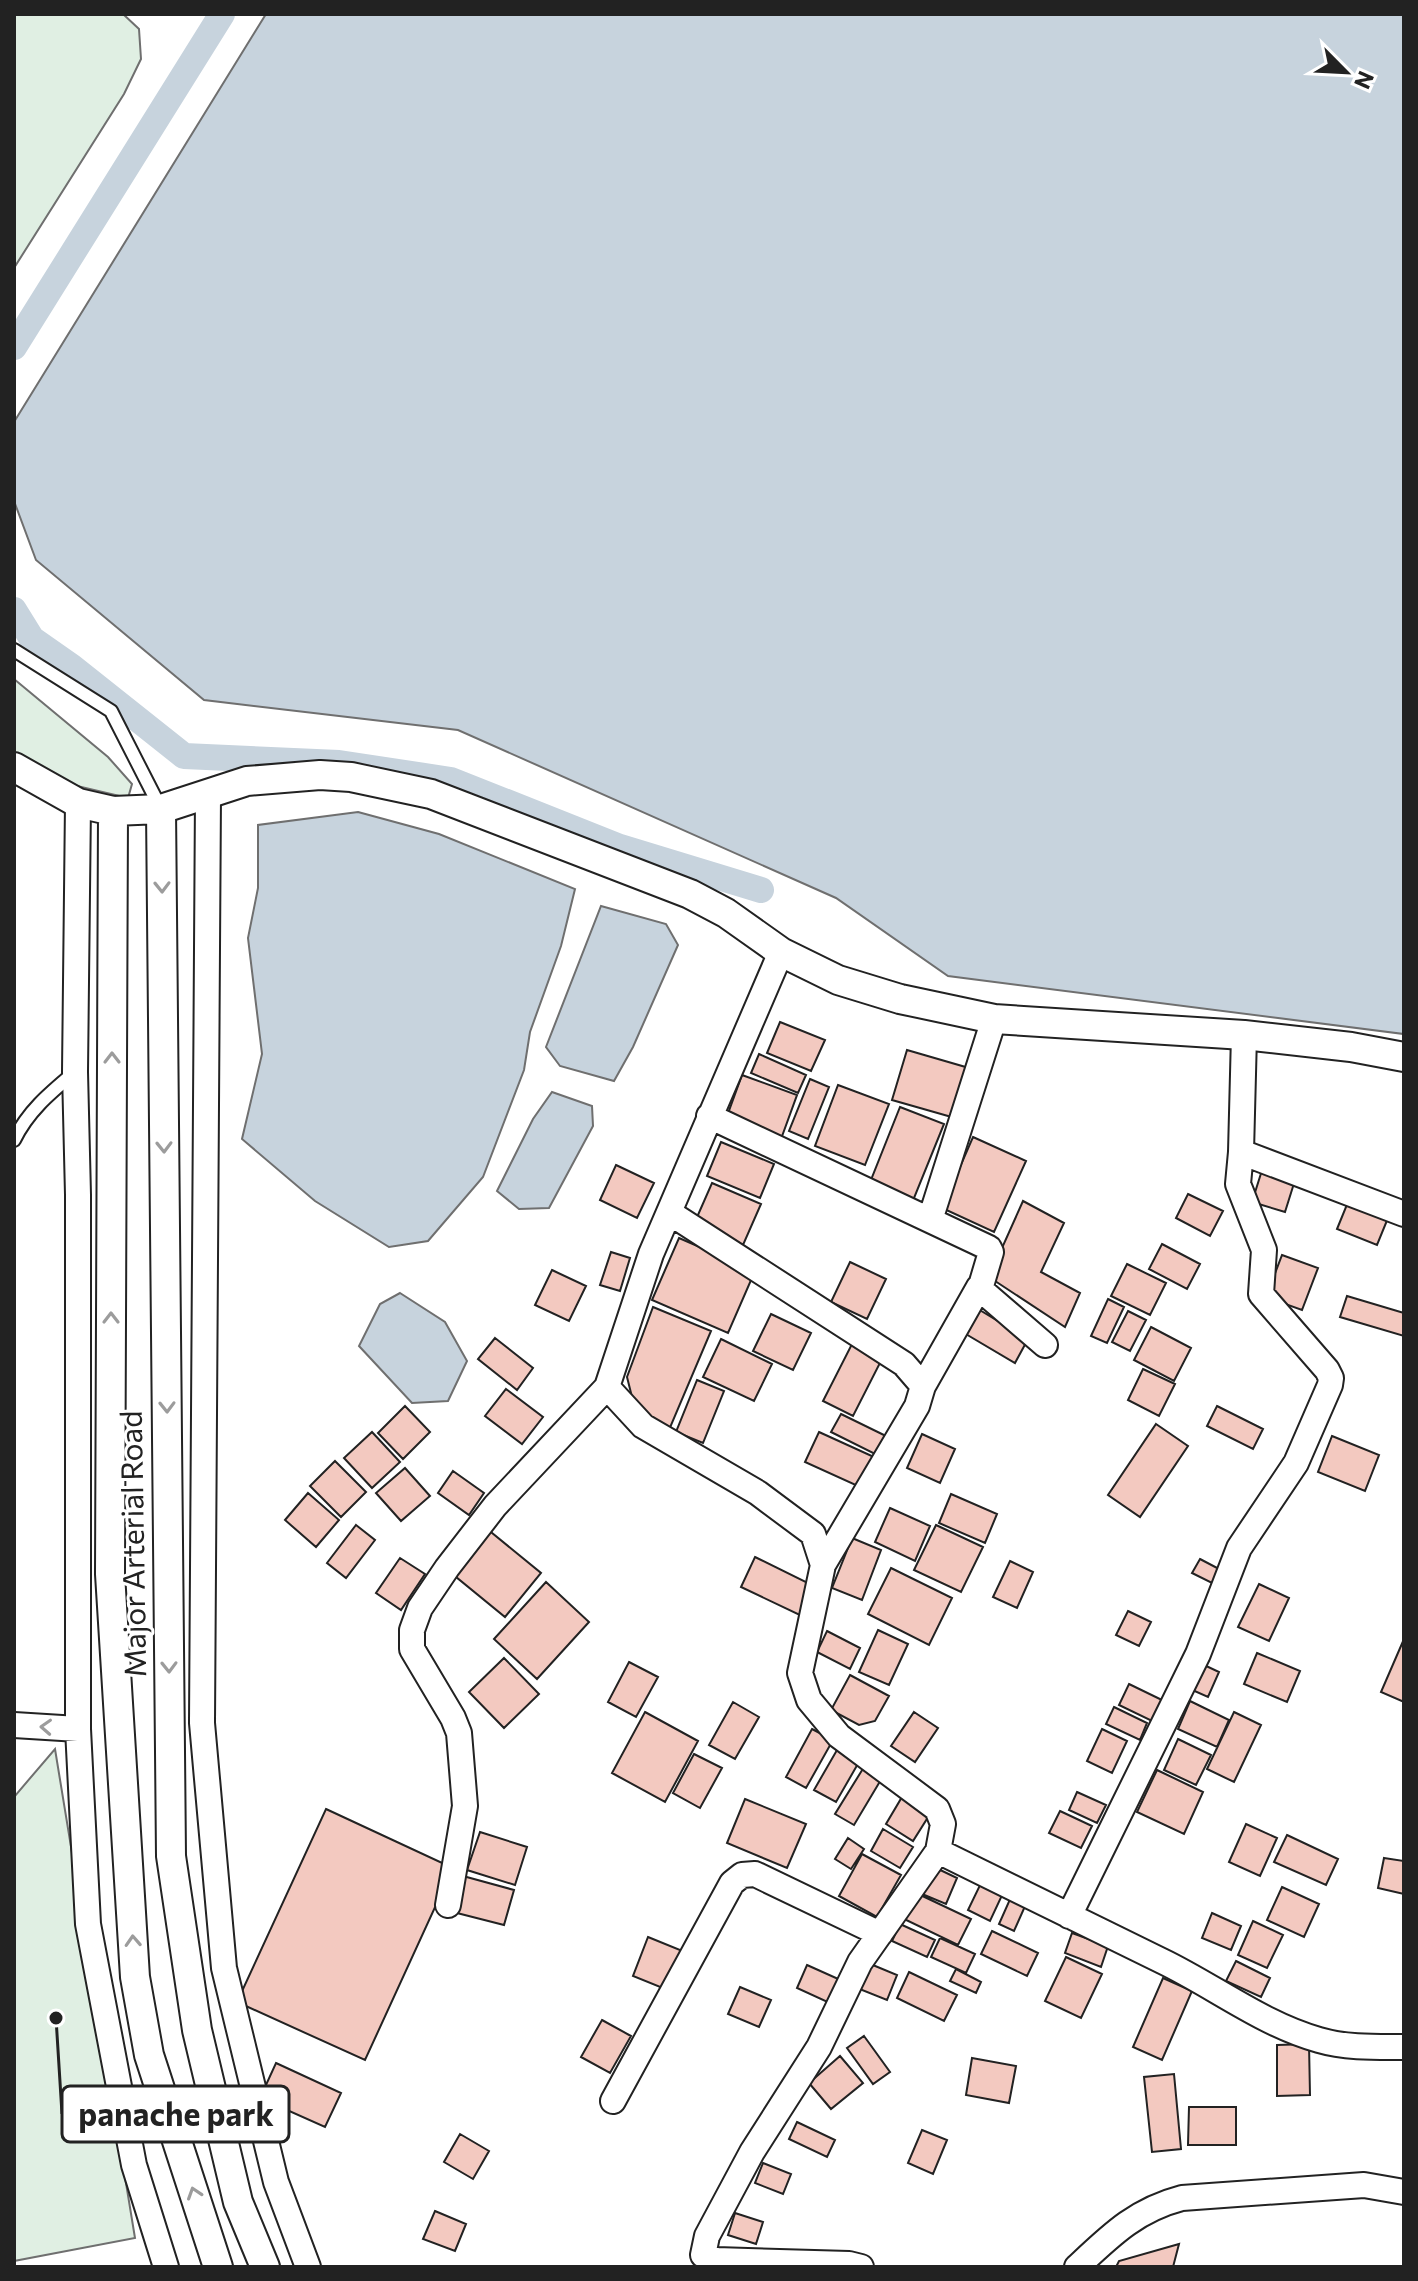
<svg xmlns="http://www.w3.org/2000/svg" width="1418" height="2281" font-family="Commissioner,sans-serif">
	<rect width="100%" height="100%" fill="#fff"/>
	<path fill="#e0efe3" stroke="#6f6f6f" stroke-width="2" d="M14 14H123L139 29 141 59 124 94 14 268Z
		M14 679 108 757 132 784 128 798 60 782 14 754Z
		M55 1749 135 2238 14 2261V1797Z"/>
	<path fill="#c7d3dd" stroke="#6f6f6f" stroke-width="2" d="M266 14H1404V1034L948 976 836 898 458 730 204 700 36 560 14 501V422Z
		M358 812 439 834 575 889 561 946 530 1032 524 1070 483 1177 428 1241 389 1247 315 1201 242 1139 262 1054 248 938 258 888V825Z
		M601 906 666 924 678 945 633 1047 614 1081 560 1066 546 1047Z
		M552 1092 592 1106 593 1126 549 1208 519 1209 497 1191 533 1119Z
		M400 1293 445 1322 467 1361 448 1401 412 1403 359 1346 380 1304Z"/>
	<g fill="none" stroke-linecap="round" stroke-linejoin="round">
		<path stroke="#c7d3dd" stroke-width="26" d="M14 347 222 14
			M14 610 32 639 72 667 184 756 339 763 451 780 620 847 761 890"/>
	</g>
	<path fill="#f3c9c0" stroke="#222" stroke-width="2" d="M780 1022 825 1040 811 1071 767 1053Z
		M907 1050 969 1068 955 1118 892 1100Z
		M759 1054 806 1075 798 1093 751 1073Z
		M742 1075 797 1095 781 1139 726 1119Z
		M810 1079 829 1087 808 1139 789 1131Z
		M838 1085 889 1104 865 1165 815 1146Z
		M900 1107 944 1124 910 1208 867 1190Z
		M973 1137 1026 1161 994 1232 942 1208Z
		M721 1142 774 1164 760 1198 707 1176Z
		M616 1165 654 1183 637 1218 600 1200Z
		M1263 1167 1296 1177 1285 1212 1252 1202Z
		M712 1183 761 1204 743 1245 694 1224Z
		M1188 1194 1223 1211 1210 1236 1176 1218Z
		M1023 1201 1064 1223 1041 1272 1080 1293 1065 1327 989 1277Z
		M1348 1202 1388 1218 1377 1245 1337 1229Z
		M679 1238 755 1271 728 1333 652 1300Z
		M1162 1244 1200 1264 1187 1289 1149 1269Z
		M611 1252 630 1258 620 1291 600 1285Z
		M1282 1255 1318 1268 1302 1310 1266 1297Z
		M850 1262 886 1279 867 1319 831 1302Z
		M1127 1264 1166 1283 1150 1315 1111 1296Z
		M552 1270 586 1286 569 1321 535 1305Z
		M1347 1296 1404 1313V1336L1340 1317Z
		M1108 1299 1124 1307 1107 1343 1091 1336Z
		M973 1306 1028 1339 1015 1363 959 1330Z
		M653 1307 711 1331 669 1430 640 1416 632 1397 627 1377Z
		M1128 1311 1146 1320 1130 1351 1112 1342Z
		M771 1314 811 1333 793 1370 753 1351Z
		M1151 1327 1191 1348 1174 1381 1134 1360Z
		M495 1338 533 1368 517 1390 478 1359Z
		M721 1339 772 1364 754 1401 703 1377Z
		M853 1342 883 1357 853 1416 823 1401Z
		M1143 1369 1175 1384 1159 1416 1128 1400Z
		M697 1380 724 1391 703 1443 676 1432Z
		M506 1389 543 1417 522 1444 485 1416Z
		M405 1406 430 1432 403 1459 378 1433Z
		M1217 1406 1263 1429 1253 1449 1207 1426Z
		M841 1414 886 1436 877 1455 831 1432Z
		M1156 1424 1188 1446 1140 1517 1108 1495Z
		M372 1432 400 1462 372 1488 344 1458Z
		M819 1432 874 1457 860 1487 805 1462Z
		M922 1434 955 1449 940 1483 907 1468Z
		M1332 1436 1379 1455 1365 1491 1318 1472Z
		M335 1461 366 1492 341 1517 310 1486Z
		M405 1468 430 1496 401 1521 376 1493Z
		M453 1471 484 1493 469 1515 438 1493Z
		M308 1493 339 1520 316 1547 285 1520Z
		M951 1494 997 1514 985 1543 939 1523Z
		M890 1508 930 1526 915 1561 875 1542Z
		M356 1525 375 1540 346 1578 327 1563Z
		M936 1525 983 1547 961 1592 914 1570Z
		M486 1528 541 1573 505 1617 450 1572Z
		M852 1538 881 1550 862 1600 832 1588Z
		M755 1557 808 1583 804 1617 741 1587Z
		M400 1558 425 1574 401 1610 376 1593Z
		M1200 1559 1221 1570 1214 1584 1192 1573Z
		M1010 1561 1033 1572 1017 1608 993 1597Z
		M891 1568 952 1598 929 1645 868 1614Z
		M546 1582 589 1622 537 1679 494 1639Z
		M1259 1584 1289 1598 1269 1641 1238 1627Z
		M1128 1611 1151 1622 1139 1646 1116 1635Z
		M878 1630 908 1644 889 1685 859 1672Z
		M827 1631 860 1648 850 1669 817 1652Z
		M1404 1639V1702L1381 1692Z
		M1257 1653 1300 1671 1287 1702 1244 1684Z
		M504 1658 539 1694 504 1728 469 1692Z
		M629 1662 658 1677 636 1717 608 1702Z
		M1202 1664 1219 1672 1208 1697 1190 1689Z
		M850 1675 889 1696 875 1721 859 1725 831 1710Z
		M1129 1684 1162 1700 1152 1721 1119 1705Z
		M1190 1701 1229 1720 1217 1747 1178 1729Z
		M733 1702 759 1717 735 1759 709 1745Z
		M1114 1707 1147 1723 1140 1740 1106 1724Z
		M645 1712 698 1741 665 1802 612 1773Z
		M914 1712 938 1728 915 1762 891 1746Z
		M1234 1712 1261 1725 1234 1782 1207 1769Z
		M812 1729 833 1740 806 1788 786 1777Z
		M1102 1729 1127 1741 1112 1773 1087 1761Z
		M1178 1739 1211 1755 1196 1785 1164 1770Z
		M837 1750 859 1762 836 1802 814 1790Z
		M694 1754 722 1768 700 1808 673 1793Z
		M864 1767 882 1778 854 1825 835 1814Z
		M1157 1770 1203 1792 1184 1834 1137 1812Z
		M1077 1792 1106 1805 1097 1823 1069 1810Z
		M902 1797 930 1814 913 1841 886 1824Z
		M745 1799 806 1824 787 1868 727 1843Z
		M326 1809 453 1868 365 2060 237 2002Z
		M1060 1811 1092 1826 1081 1848 1049 1833Z
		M1246 1824 1277 1838 1260 1876 1229 1862Z
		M883 1829 913 1847 900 1868 871 1851Z
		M480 1832 527 1847 515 1885 467 1870Z
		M1287 1835 1338 1859 1326 1885 1274 1862Z
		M848 1838 864 1849 851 1869 835 1859Z
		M862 1854 901 1875 877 1917 839 1896Z
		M1384 1858 1404 1861V1894L1378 1888Z
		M934 1867 957 1878 946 1904 922 1894Z
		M463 1876 514 1890 504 1925 453 1912Z
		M982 1881 1004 1891 990 1921 968 1910Z
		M1282 1887 1319 1904 1304 1937 1267 1920Z
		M914 1892 971 1919 958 1945 902 1918Z
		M1011 1897 1026 1904 1014 1931 999 1924Z
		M1212 1913 1241 1926 1231 1950 1202 1938Z
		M1253 1921 1283 1935 1267 1968 1238 1955Z
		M900 1924 935 1940 927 1957 892 1941Z
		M992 1931 1038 1953 1027 1976 981 1954Z
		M1072 1933 1108 1946 1101 1967 1065 1953Z
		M648 1937 685 1952 670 1991 633 1976Z
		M940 1938 975 1954 966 1973 931 1957Z
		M1066 1957 1102 1974 1081 2018 1045 2001Z
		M1236 1961 1270 1978 1261 1997 1226 1981Z
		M868 1963 897 1975 887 2000 857 1988Z
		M807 1965 845 1982 834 2005 797 1988Z
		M956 1969 981 1982 976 1993 950 1981Z
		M909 1972 957 1995 944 2021 897 1998Z
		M1163 1978 1192 1991 1162 2060 1133 2047Z
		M740 1987 771 2000 759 2027 728 2014Z
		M602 2020 631 2036 610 2073 581 2057Z
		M864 2036 890 2072 873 2084 847 2048Z
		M1309 2044 1310 2095 1277 2096V2045Z
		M840 2056 863 2083 831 2109 809 2083Z
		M972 2058 1016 2066 1009 2103 966 2095Z
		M276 2063 341 2093 325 2127 260 2098Z
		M1174 2074 1181 2149 1152 2152 1144 2077Z
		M1189 2107H1236V2145H1188Z
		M797 2122 835 2140 827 2157 789 2139Z
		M922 2130 947 2140 933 2174 908 2163Z
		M460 2134 489 2151 473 2179 444 2162Z
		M763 2163 791 2174 783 2194 755 2183Z
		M435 2211 466 2224 455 2251 423 2239Z
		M735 2213 763 2222 756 2244 728 2235Z
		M1179 2244 1173 2267H1116L1119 2261Z"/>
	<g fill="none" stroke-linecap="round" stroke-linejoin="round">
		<g stroke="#222" stroke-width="16">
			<path id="service" d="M14 650 111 711 161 809
				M14 1140C28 1111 50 1093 75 1072"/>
		</g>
		<g stroke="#222" stroke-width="28">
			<path id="minor" d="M208 795 202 1723 224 1968 276 2182 308 2267
				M78 803 75 1072 78 1195V1729L88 1924 134 2165 166 2267
				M781 952 651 1254 607 1387 643 1426 758 1493 813 1534 823 1565 800 1673 809 1700 839 1736 937 1809 943 1824 938 1851C1012 1888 1087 1924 1162 1961 1214 1986 1262 2024 1319 2040 1346 2048 1377 2047 1404 2047
				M709 1116 989 1248 991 1252 980 1289 1045 1345
				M1241 1152 1404 1214
				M670 1213 904 1364 923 1386 917 1406 823 1565
				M930 1220 994 1019
				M923 1386 979 1287
				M14 1725 78 1729
				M448 1905 465 1806 459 1733 453 1718 412 1649V1630L420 1608 447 1568 495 1506 607 1387
				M1069 1916 1198 1654 1239 1548 1296 1463 1330 1385 1331 1378 1327 1370 1261 1294 1264 1250 1238 1184 1241 1152 1244 1035
				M613 2101 732 1883 742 1875 755 1874 880 1934
				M861 2267 849 2264 716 2260 703 2255 707 2236 752 2152 819 2047 860 1962 938 1851
				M1077 2267C1111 2235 1136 2210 1182 2198L1364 2185 1404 2192"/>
		</g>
		<g stroke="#222" stroke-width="32">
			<path id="tertiary" d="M14 767 78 803 113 811 161 809 247 781 320 775 351 777 431 794 690 894 726 913 781 952 838 980 900 999 994 1019 1244 1035 1351 1047 1404 1057
				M161 809 171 1856 197 2030 238 2202 265 2267
				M113 811 110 1574 135 1977 149 2055 218 2267"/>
		</g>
		<use href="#service" stroke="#fff" stroke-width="12"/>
		<use href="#minor" stroke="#fff" stroke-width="24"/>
		<use href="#tertiary" stroke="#fff" stroke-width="28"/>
	</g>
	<defs><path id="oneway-chevron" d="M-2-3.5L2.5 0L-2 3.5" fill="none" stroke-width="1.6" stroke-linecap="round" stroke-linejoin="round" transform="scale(2)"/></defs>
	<g stroke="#9c9c9c">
		<use href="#oneway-chevron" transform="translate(162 887) rotate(89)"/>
		<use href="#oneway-chevron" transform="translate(112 1058) rotate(-90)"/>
		<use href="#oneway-chevron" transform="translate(164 1147) rotate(89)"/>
		<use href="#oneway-chevron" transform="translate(111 1318) rotate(-90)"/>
		<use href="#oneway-chevron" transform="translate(167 1407) rotate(89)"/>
		<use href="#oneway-chevron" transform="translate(169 1667) rotate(89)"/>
		<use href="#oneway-chevron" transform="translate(46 1727) rotate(-177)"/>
		<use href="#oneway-chevron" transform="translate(133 1941) rotate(-93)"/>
		<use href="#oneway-chevron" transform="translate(194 2193) rotate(-108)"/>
	</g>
	<g text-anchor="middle" stroke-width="6" stroke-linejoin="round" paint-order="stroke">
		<g font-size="30" fill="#222" stroke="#fff">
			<text transform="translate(134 1544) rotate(-91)" y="10">Major Arterial Road</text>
		</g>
	</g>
	<path fill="none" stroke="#222" stroke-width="3" d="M56 2018L62 2114"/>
	<circle fill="#222" stroke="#fff" stroke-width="3" cx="56" cy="2018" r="8"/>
	<rect fill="#fff" stroke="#222" stroke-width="3" x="62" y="2086" width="227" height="56" rx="8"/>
	<g font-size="32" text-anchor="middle" font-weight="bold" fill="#222">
		<text x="176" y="2126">panache park</text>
	</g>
	<rect width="1418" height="2281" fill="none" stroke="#222222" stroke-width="32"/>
	<g transform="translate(1346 72) rotate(114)" stroke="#ffffff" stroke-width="6" paint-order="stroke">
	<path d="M0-6L14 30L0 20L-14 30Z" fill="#222222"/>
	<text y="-12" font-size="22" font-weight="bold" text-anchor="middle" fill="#222222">N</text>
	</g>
</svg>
